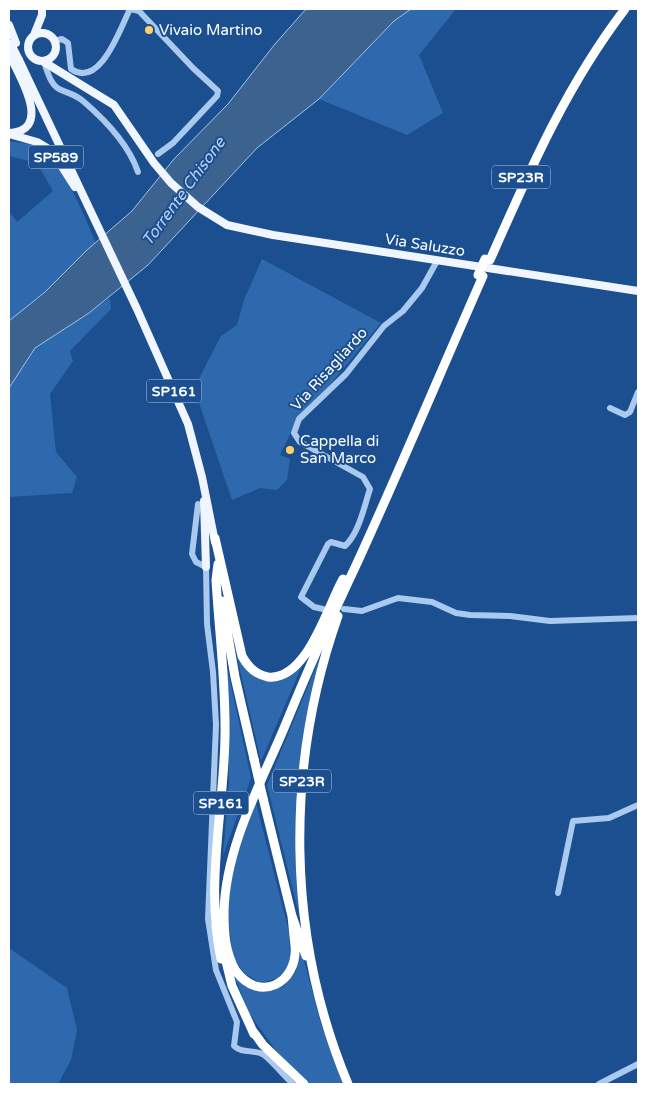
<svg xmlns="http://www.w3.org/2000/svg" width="647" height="1093" font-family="'Varela Round',sans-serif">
	<rect width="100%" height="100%" fill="#1b4f8f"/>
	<path fill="#2e69ad" d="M411 9H456L419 55 443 113 407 135 319 99 394 21Z
		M9 141C18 143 31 143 39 147 62 157 85 219 96 243L45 292 9 321V211L17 222 53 191 37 163 9 156Z
		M262 259 381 323 328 387 300 414 280 455 290 459 287 480 277 490 260 488 232 500 194 388 221 336 237 325 244 300Z
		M110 298 111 309 70 351 73 361 50 394 56 452 77 477 72 493 9 497V388L35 348Z
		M234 644C250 684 269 694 303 663L261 761Z
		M325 645C306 709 294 777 295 844 296 874 301 905 304 935L267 785Z
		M226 662 251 778 223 856 229 783Z
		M256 803 289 932 290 966 279 978 260 983 244 973 233 957 227 906 237 852Z
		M9 948 67 988 77 1030 71 1060 58 1084H9Z
		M301 949 321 1024 343 1084H308L277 1052 249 1013 232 970 246 986 265 992 283 987 296 971Z"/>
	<path fill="#3c6290" stroke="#9cc4f0" d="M306 9H411L394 21 319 99 257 148 148 265 89 313 35 348 9 388V321L45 292 87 250 132 211 174 159 228 104 275 44Z"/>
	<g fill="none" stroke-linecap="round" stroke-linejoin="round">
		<path stroke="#a9c9ee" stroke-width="6" d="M130 9 139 11 193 68 218 91 217 96 173 143 158 154
			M54 41 62 39 68 43 71 69C100 89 120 29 130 9
			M44 62C47 70 50 84 59 89 67 93 75 94 83 101 104 119 129 145 138 172
			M610 408 625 415 630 412 638 392
			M198 504 192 554 196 562 206 567 207 624 213 672 216 725 208 919 216 970 237 1022 234 1046C242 1054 255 1049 264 1055 274 1063 283 1075 293 1084
			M323 609 314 607 301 597 328 544 331 542 345 546C359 533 364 507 370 489L363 477 300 442 294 433 299 419 346 374 384 326 403 311 422 288 437 261
			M344 609 362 611 398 598 432 602 456 613 470 615 510 616 550 621 638 618
			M558 893 573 821 609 818 638 805
			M599 1084 638 1064"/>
		<path stroke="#f0f6ff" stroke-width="8" d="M9 25 16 43
			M28 47a14 14 0 1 1 28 0a14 14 0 1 1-28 0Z
			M34 35 42 15V9
			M19 60 137 309 188 424 202 477 215 542
			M44 62 114 105 154 163 171 183 198 207 227 225 273 235 638 291
			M10 133C52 130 21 79 12 60
			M9 134 37 142 52 151 75 187
			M204 501 206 567"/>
		<path stroke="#fff" stroke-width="9" d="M490 260C529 172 566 86 625 9
			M215 538 242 656C248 667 256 675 268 677 307 681 327 607 343 579
			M218 564 216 580C219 631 226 684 225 736 224 810 205 885 221 959
			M222 601 235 677 254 759
			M338 616C285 766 286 936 348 1084
			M263 798 292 916 306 956
			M292 916C293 926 294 936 295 946 298 984 259 1003 236 971 225 953 224 932 224 911 226 844 262 782 287 721 309 667 333 614 358 561 401 467 441 371 483 276
			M224 953 232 986 254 1034
			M252 1030 263 1045 304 1084"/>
		<path stroke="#f0f6ff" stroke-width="8" d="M11 44 19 60
			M9 52 12 60"/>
		<path stroke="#fff" stroke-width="9" d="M478 275 485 259
			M254 759 263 798"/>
	</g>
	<g fill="#ffd166" stroke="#1b4f8f" stroke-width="2">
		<circle cx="149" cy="30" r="5"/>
		<circle cx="290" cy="450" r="5"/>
	</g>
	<g text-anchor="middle" stroke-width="4" stroke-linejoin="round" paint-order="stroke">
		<g fill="#1b4f8f" stroke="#bbcadd" stroke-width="1">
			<rect x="28.5" y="145.5" width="55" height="23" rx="4"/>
			<rect x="492" y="165.5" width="58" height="23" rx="4"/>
			<rect x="146.5" y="379.5" width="55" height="23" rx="4"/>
			<rect x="273" y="769.5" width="58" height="23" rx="4"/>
			<rect x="193.5" y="791.5" width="55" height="23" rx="4"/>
		</g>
		<g font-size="14" font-weight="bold" fill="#fff">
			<text x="56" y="162">SP589</text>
			<text x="521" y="182">SP23R</text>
			<text x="174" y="396">SP161</text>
			<text x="302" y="786">SP23R</text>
			<text x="221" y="808">SP161</text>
		</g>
		<g font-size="15" fill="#fff" stroke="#1b4f8f" text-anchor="start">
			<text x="159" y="35">Vivaio Martino</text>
			<text x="300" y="446">Cappella di<tspan x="300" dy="17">San Marco</tspan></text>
		</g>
		<g font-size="15" fill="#fff" stroke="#1b4f8f">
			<text transform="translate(425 245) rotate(9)" y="5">Via Saluzzo</text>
			<text transform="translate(329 369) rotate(-48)" y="5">Via Risagliardo</text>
		</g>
		<g font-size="16" font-style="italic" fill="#b5d3f5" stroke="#1b4f8f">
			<text transform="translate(183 191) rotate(-54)" y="6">Torrente Chisone</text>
		</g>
	</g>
	<rect width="647" height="1093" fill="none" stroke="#ffffff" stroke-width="20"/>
</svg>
